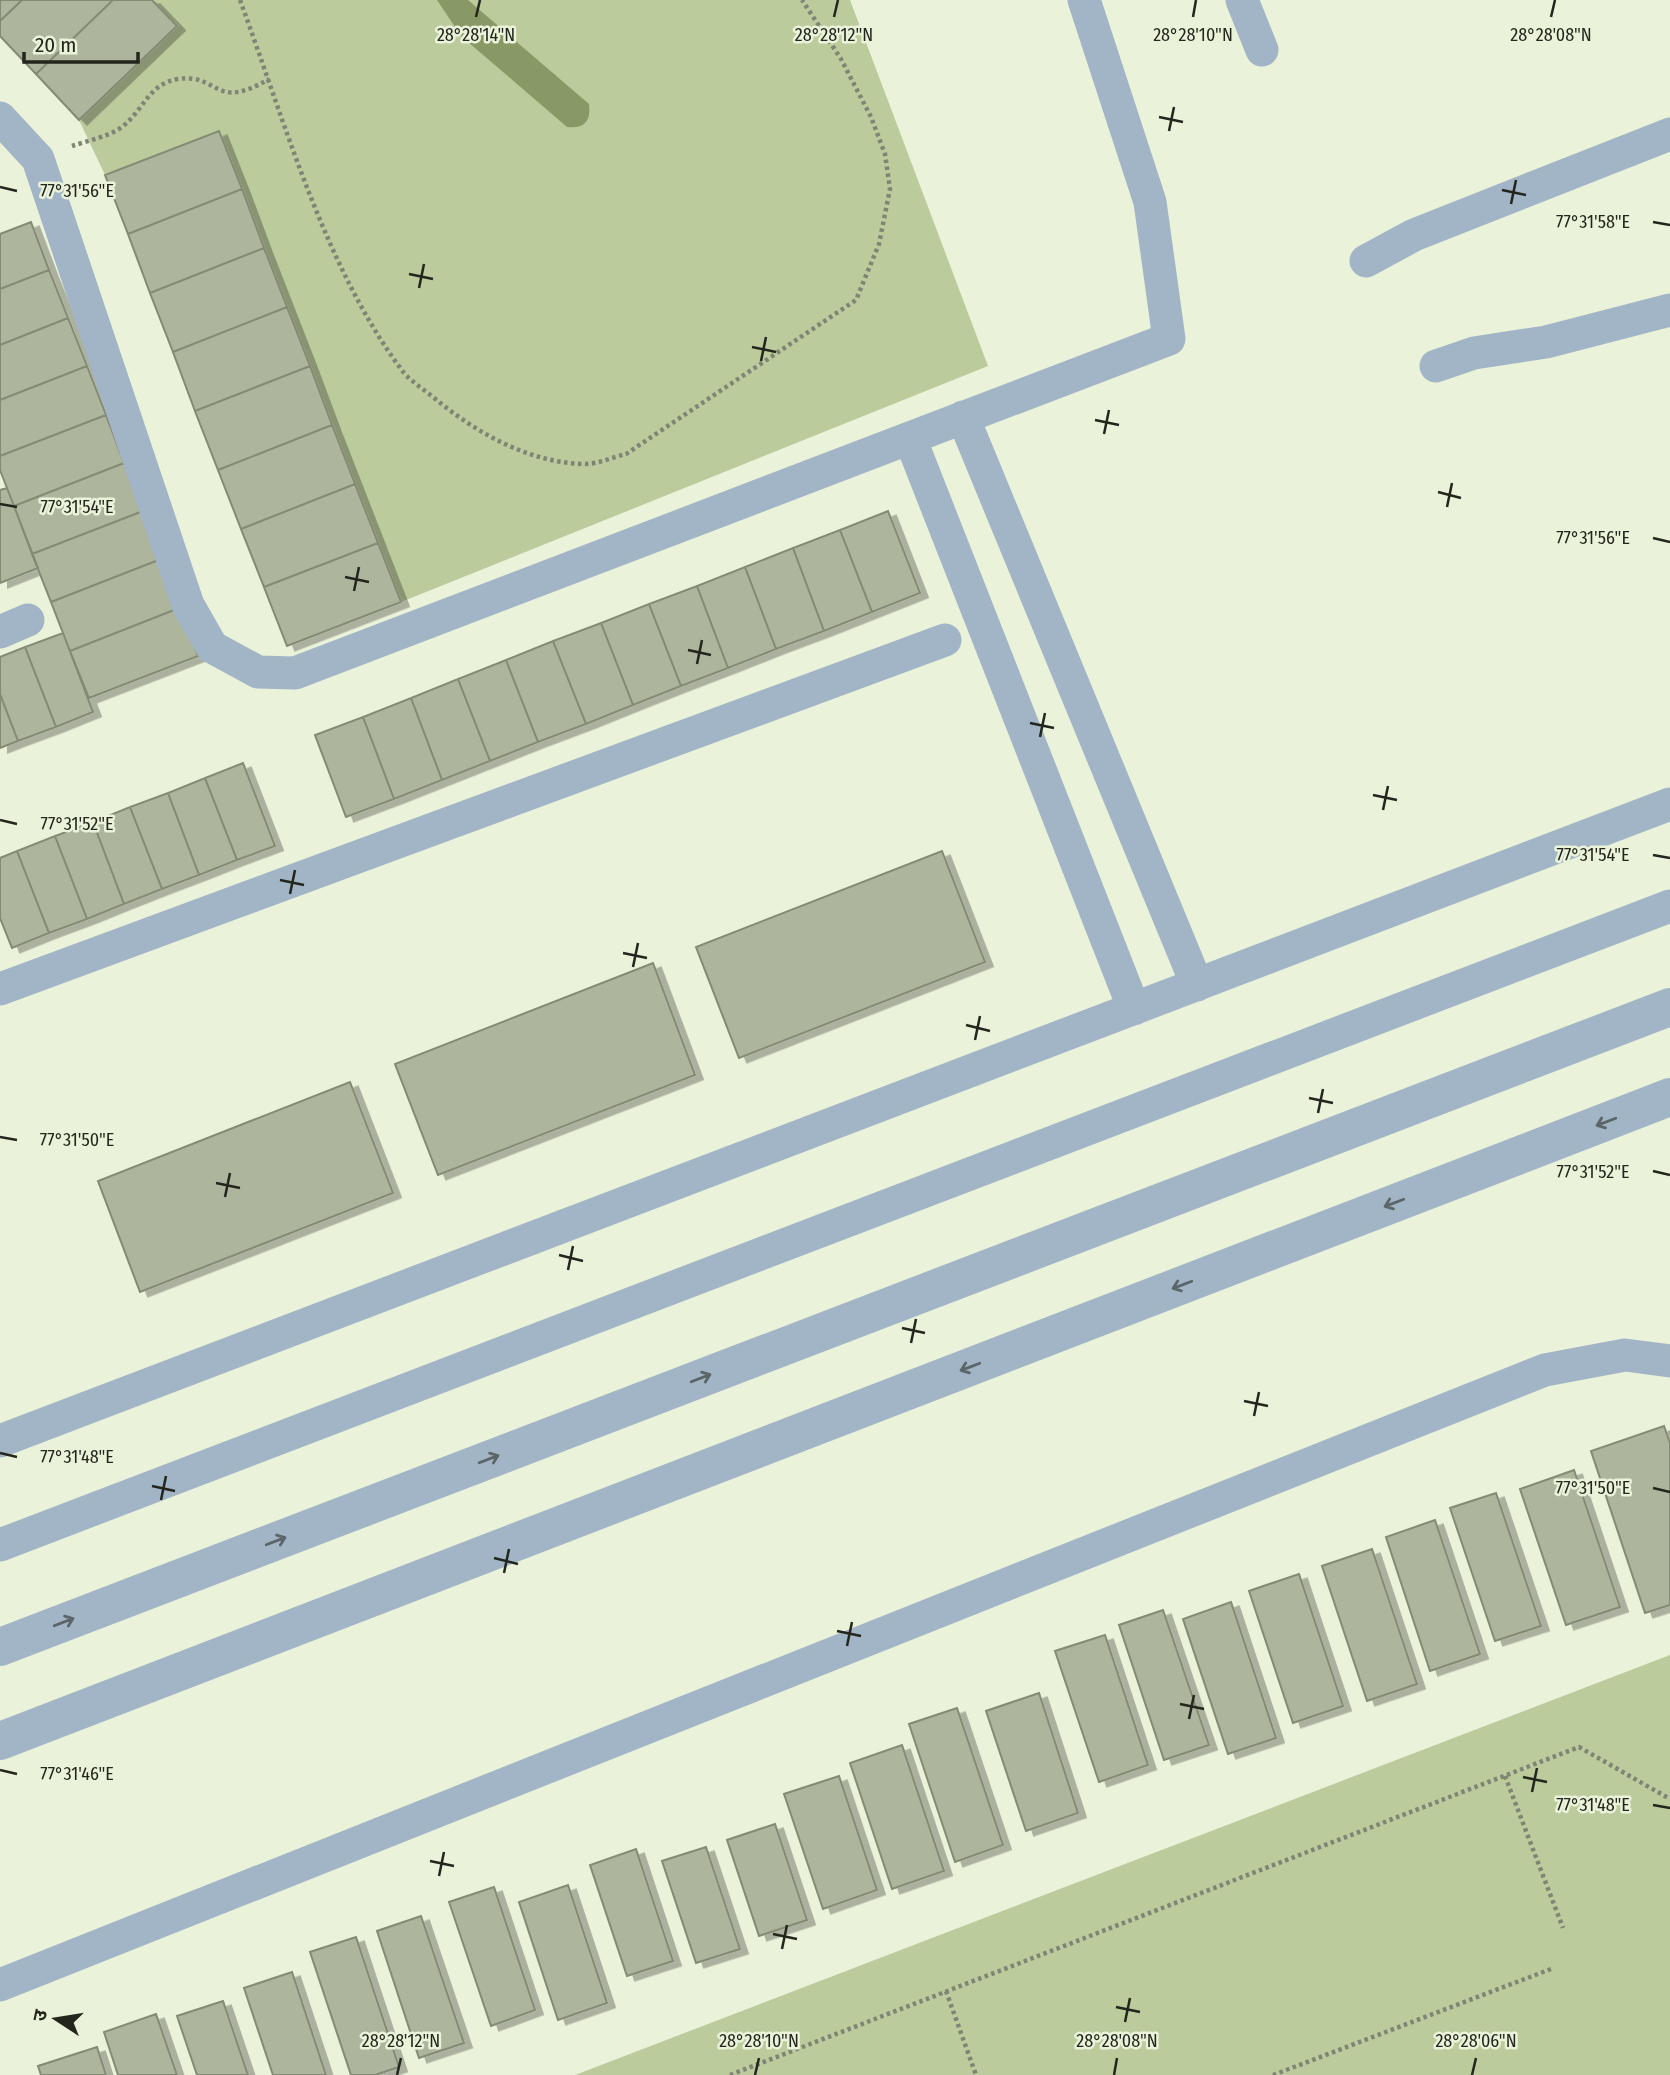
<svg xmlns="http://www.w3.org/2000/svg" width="1670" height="2075" font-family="'Fira Sans Condensed','Noto Sans Devanagari',sans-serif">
	<defs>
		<filter id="shadow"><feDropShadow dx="8" dy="4.5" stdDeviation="0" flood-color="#0004"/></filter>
	</defs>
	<rect width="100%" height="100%" fill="#eaf2d9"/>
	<path fill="#bbcb9c" d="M152 0H850L988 366 401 602 219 131 105 175 79 120 177 27Z
		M1670 1655V2075H575Z"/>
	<path fill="#899965" d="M437 0H468L589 104C591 121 585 129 567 127L461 36Z"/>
	<path fill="#adb59d" stroke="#838b74" stroke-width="2" filter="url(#shadow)" d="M0 0H22L0 21Z
		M22 0H113L36 74 0 36V21Z
		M113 0H152L177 26 79 120 36 74Z
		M219 131 242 189 128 234 105 175Z
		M242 189 264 248 150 293 128 234Z
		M31 222 49 270 0 289V234Z
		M264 248 287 307 173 352 150 293Z
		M49 270 68 318 0 345V289Z
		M287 307 310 366 195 411 173 352Z
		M68 318 87 366 0 400V345Z
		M87 366 106 415 0 456V400Z
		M310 366 332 425 218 470 195 411Z
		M106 415 124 463 14 506 0 470V456Z
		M332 425 355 484 241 529 218 470Z
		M124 463 143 511 32 554 14 506Z
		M355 484 378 543 264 587 241 529Z
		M7 488 38 568 0 583V490Z
		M143 511 161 559 51 602 32 554Z
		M888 511 920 593 872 612 840 530Z
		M840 530 872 612 824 631 793 548Z
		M378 543 401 602 287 646 264 587Z
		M793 548 824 631 776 649 745 567Z
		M161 559 179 608 70 651 51 602Z
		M745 567 776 649 728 668 697 586Z
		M697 586 728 668 681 686 649 604Z
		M649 604 681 686 633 705 601 623Z
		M179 608 198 656 89 698 70 651Z
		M601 623 633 705 586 724 553 641Z
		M63 633 93 712 56 727 25 647Z
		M553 641 586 724 538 742 506 660Z
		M25 647 56 727 18 741 0 694V657Z
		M506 660 538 742 490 761 458 679Z
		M458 679 490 761 442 780 411 698Z
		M0 694 18 741 0 748Z
		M411 698 442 780 394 799 363 717Z
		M363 717 394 799 346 817 315 735Z
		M243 763 275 846 237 860 205 778Z
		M205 778 237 860 199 875 168 793Z
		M168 793 199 875 162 889 130 807Z
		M130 807 162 889 124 904 93 822Z
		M93 822 124 904 87 919 55 836Z
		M55 836 87 919 49 933 17 851Z
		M17 851 49 933 12 948 0 918V858Z
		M942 851 985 962 739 1058 696 947Z
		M653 963 695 1075 438 1175 395 1064Z
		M350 1082 393 1193 140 1292 98 1181Z
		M1664 1426 1670 1443V1605L1645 1613 1591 1451Z
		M1574 1470 1620 1607 1566 1625 1520 1489Z
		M1496 1493 1541 1626 1495 1641 1450 1508Z
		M1435 1520 1480 1654 1430 1671 1386 1537Z
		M1372 1549 1417 1684 1367 1701 1322 1566Z
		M1299 1574 1343 1706 1293 1723 1249 1591Z
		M1231 1602 1276 1738 1228 1754 1183 1619Z
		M1163 1610 1209 1745 1164 1760 1119 1625Z
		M1105 1635 1148 1765 1099 1782 1055 1651Z
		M1039 1693 1078 1813 1026 1831 986 1711Z
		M957 1708 1003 1845 955 1862 909 1724Z
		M902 1745 944 1871 892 1889 850 1763Z
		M839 1776 877 1890 823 1909 784 1794Z
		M775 1824 807 1920 759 1936 727 1840Z
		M706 1847 740 1949 696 1963 662 1861Z
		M636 1849 673 1961 627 1976 590 1865Z
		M568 1885 607 2003 558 2020 519 1902Z
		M494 1887 535 2010 491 2026 449 1902Z
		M421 1916 464 2043 419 2058 377 1931Z
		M356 1937 399 2067 375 2075H351L310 1952Z
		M292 1972 326 2075H273L244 1988Z
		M223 2001 248 2075H197L177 2016Z
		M156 2014 177 2075H118L104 2032Z
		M97 2047 106 2075H41L38 2066Z"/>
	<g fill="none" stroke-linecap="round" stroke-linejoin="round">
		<path stroke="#7f8474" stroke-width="4.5" stroke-dasharray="3.5 3.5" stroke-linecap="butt" d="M240 0C285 122 325 269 404 373 412 382 423 389 433 397 475 432 528 463 585 464 598 464 613 457 626 454L856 300 879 244 890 189 885 154 871 117 841 59 802 0
			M72 146C87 141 110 136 122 127 144 110 148 84 178 79 220 73 213 112 269 79
			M1505 1776 1563 1928
			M946 1991 976 2075
			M730 2075 1579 1747 1670 1799
			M1273 2075 1551 1969"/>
		<path stroke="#a1b5c7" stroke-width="33" d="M1242 0 1262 50
			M0 118 38 159 188 605 212 647 258 672 295 673 1169 339 1150 202 1084 0
			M1366 261 1414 235 1670 134
			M1436 366 1474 353 1546 342 1670 310
			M963 417 1197 985
			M910 438 1134 1009
			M0 632 28 620
			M0 989 945 640
			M0 1441 1670 804
			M0 1545 1670 906
			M0 1985 1545 1370 1625 1355 1670 1361"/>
		<path stroke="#a1b5c7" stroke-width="38" d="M0 1647 1670 1007
			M0 1741 1670 1097"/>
	</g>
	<defs><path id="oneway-shaft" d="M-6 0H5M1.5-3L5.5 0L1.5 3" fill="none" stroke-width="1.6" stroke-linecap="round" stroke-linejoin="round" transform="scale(1.75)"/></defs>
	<g stroke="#5c6669">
		<use href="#oneway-shaft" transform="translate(1606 1122) rotate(159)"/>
		<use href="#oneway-shaft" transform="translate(1394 1203) rotate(159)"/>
		<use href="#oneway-shaft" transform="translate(1182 1285) rotate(159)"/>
		<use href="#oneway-shaft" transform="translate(970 1367) rotate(159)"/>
		<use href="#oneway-shaft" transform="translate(701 1378) rotate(-21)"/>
		<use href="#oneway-shaft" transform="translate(489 1459) rotate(-21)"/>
		<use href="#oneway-shaft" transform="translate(276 1541) rotate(-21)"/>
		<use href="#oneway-shaft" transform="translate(64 1622) rotate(-21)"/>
	</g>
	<path fill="none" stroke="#23261d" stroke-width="2.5" d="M476 17 480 0M834 17 838 0M1193 17 1196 0M1551 17 1555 0M1159 117 1183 122M1169 131 1174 107M0 187 17 191M1502 190 1526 195M1511 204 1516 180M1653 222 1670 225M409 274 433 279M419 288 424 264M752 347 776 352M761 361 766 337M1095 420 1119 425M1104 434 1109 410M1438 492 1461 498M0 504 17 507M1447 507 1452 483M1653 538 1670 542M345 577 369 582M354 591 359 567M688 650 711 655M697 664 702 640M1030 723 1054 728M1040 737 1045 713M1373 795 1397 800M1383 810 1388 786M0 820 17 824M1653 855 1670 858M280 880 304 885M290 894 295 870M623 953 647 958M633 967 638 943M966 1025 990 1031M975 1040 980 1016M1309 1098 1333 1103M1318 1113 1323 1089M0 1137 17 1140M1653 1171 1670 1175M216 1183 240 1188M225 1197 230 1173M559 1255 583 1261M568 1270 573 1246M902 1328 925 1333M911 1343 916 1319M1244 1401 1268 1406M1254 1416 1259 1392M0 1453 17 1457M152 1486 175 1491M1653 1488 1670 1492M161 1500 166 1476M494 1558 518 1564M504 1573 509 1549M837 1631 861 1636M847 1646 852 1622M1180 1704 1204 1709M1189 1719 1194 1695M0 1770 17 1774M1523 1777 1547 1782M1532 1792 1537 1768M1653 1805 1670 1808M430 1861 454 1866M439 1876 444 1852M773 1934 797 1939M782 1949 787 1925M1116 2007 1140 2012M1125 2022 1130 1998M397 2075 401 2058M755 2075 759 2058M1114 2075 1117 2058M1472 2075 1476 2058"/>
	<g font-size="18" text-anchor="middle" fill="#23261d" stroke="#eaf2d9" stroke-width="5" stroke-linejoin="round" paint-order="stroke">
		<text x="476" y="41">28°28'14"N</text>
		<text x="834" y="41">28°28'12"N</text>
		<text x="1193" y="41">28°28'10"N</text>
		<text x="1551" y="41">28°28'08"N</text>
		<text x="77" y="197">77°31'56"E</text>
		<text x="1593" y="228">77°31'58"E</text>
		<text x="77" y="513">77°31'54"E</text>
		<text x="1593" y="544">77°31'56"E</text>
		<text x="77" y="830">77°31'52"E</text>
		<text x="1593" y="861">77°31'54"E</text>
		<text x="77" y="1146">77°31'50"E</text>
		<text x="1593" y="1178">77°31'52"E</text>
		<text x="77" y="1463">77°31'48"E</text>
		<text x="1593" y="1494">77°31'50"E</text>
		<text x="77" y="1780">77°31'46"E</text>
		<text x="1593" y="1811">77°31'48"E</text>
		<text x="401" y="2047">28°28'12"N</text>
		<text x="759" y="2047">28°28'10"N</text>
		<text x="1117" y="2047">28°28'08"N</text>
		<text x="1476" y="2047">28°28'06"N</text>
	</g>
	<g transform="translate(56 2019) rotate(282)" stroke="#eaf2d9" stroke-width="5" paint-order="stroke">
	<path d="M0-5L12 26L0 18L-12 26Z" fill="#23261d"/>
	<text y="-10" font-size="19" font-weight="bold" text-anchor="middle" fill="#23261d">उ</text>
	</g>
	<path d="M24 52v10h114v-10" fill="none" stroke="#23261d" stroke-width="3.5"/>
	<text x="35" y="52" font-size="21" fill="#23261d" stroke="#eaf2d9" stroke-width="5" paint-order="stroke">20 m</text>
</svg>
